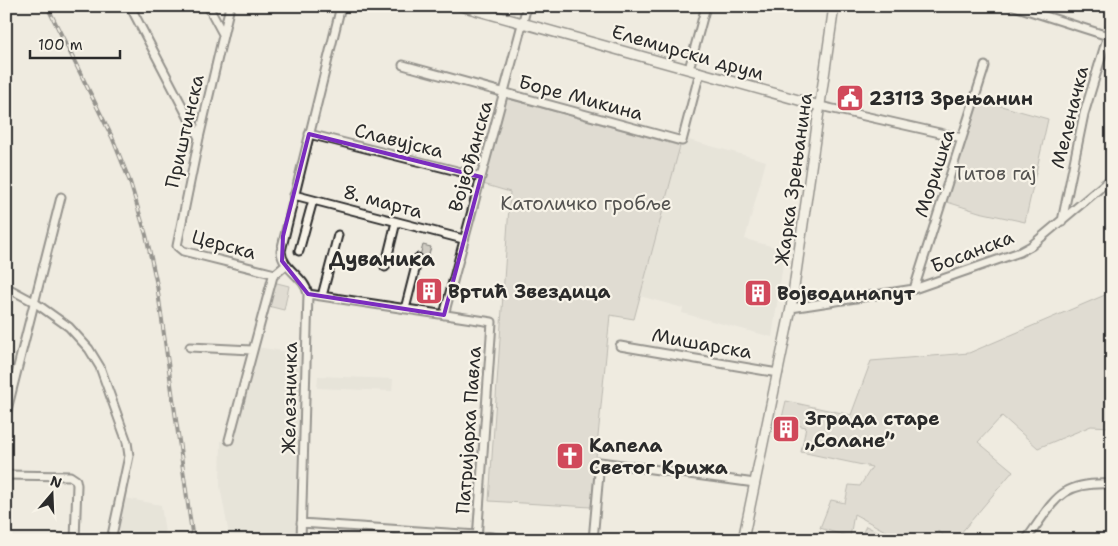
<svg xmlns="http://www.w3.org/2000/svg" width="1118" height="546" font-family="'Shantell Sans',sans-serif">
	<rect width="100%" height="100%" fill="#efebe0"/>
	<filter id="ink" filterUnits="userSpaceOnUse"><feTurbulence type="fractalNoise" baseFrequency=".02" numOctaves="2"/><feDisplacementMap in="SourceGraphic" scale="10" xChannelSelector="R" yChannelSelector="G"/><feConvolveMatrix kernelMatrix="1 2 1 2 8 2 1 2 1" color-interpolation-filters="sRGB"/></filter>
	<g filter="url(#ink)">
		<path fill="#dedbd1" d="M685 139 766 161 745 239 785 250 772 337 682 313 683 308 640 296 680 146H683Z
			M255 347 305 354 297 540H230L220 486 221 441H233Z
			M318 376 393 379 392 391 317 388Z
			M125 498 161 505 166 540H115Z"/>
		<path fill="#cfcbc2" stroke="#7d7b76" d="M506 98 680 146 634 319 610 315 591 507 489 501 510 192 483 184Z
			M976 99 1048 119 1025 222 979 212 944 201Z
			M423 245 431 247 427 261 419 259Z
			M273 282 289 286 284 310 268 306Z
			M1112 292V427L1091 426 1038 448 1002 416 978 442 1013 471 955 540H949L938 531 931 540H902L854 514 850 537 820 528 831 500 845 503 849 485 860 486 872 467 801 452 806 427 781 422 786 401 851 415 871 361 969 353Z
			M866 526 880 533 877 540H859Z"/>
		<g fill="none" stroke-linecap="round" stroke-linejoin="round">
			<g stroke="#2b2b2b" stroke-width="11">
				<path id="minor" d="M130 6 199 138
					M208 6 223 34
					M230 6 199 138 177 246 183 251 275 274
					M1014 6 1111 37
					M403 65 682 141 700 72
					M689 69 706 6
					M820 106 962 138
					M309 134 481 177
					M294 195 463 239
					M1062 221 1084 114 1112 22
					M299 251 313 200
					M385 267 396 222
					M6 287 34 302 69 327 89 349 100 367 127 442 129 456 111 540
					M914 289 985 66
					M308 294 492 322 477 540
					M322 296 338 235
					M791 308 914 289 1020 252 1031 246 1112 178
					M405 309 418 258
					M444 315 527 6
					M620 346 778 373
					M190 347 252 350
					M6 414 61 197
					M229 440 273 276 286 265
					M6 475 70 476 76 480 77 485 75 540
					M301 523 477 535 514 540
					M301 540 308 294C305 276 282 270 281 251L341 6
					M593 540 600 462 755 483
					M1026 540C1055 501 1058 481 1112 484"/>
			</g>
			<g stroke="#2b2b2b" stroke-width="12">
				<path id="tertiary" d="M461 6 820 106"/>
			</g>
			<g stroke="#2b2b2b" stroke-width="12">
				<path id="secondary" d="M743 540 791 308 834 6"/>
			</g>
			<use href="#minor" stroke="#f7f3e8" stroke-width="7"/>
			<use href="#tertiary" stroke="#f7f3e8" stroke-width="9"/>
			<use href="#secondary" stroke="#f7f3e8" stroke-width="9"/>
			<g stroke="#2b2b2b" stroke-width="4">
				<path id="rail" d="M47 6 112 137 130 182 146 235 157 285 193 540"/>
			</g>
			<use href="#rail" stroke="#f7f3e8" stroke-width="2" stroke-dasharray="5.5" stroke-linecap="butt"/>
		</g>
	</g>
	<path d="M0 0H1118V546H0ZM309 134 481 177 444 315 308 294 282 261 283 236Z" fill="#efebe0" fill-opacity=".55" fill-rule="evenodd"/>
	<path fill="none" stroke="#7b2cbf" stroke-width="4" stroke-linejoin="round" d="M309 134 481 177 444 315 308 294 282 261 283 236Z"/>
	<defs>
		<g id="civic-square" transform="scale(1.4375)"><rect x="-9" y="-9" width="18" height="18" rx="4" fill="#d1495b" stroke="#f7f3e8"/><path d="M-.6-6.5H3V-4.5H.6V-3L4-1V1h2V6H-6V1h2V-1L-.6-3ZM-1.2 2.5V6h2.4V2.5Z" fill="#fff"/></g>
		<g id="building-square" transform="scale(1.4375)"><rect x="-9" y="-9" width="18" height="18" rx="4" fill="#d1495b" stroke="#f7f3e8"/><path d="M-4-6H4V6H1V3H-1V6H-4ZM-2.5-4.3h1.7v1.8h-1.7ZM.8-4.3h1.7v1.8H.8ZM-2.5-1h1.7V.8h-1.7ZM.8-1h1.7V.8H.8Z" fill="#fff"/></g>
		<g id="church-square" transform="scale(1.4375)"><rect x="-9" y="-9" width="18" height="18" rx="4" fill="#d1495b" stroke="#f7f3e8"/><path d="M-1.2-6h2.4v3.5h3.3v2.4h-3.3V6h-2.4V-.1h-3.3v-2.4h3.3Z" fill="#fff"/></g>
	</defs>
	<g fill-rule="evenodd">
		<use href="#civic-square" x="850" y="98"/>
		<use href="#building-square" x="429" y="291"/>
		<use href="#building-square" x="758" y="293"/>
		<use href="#building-square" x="786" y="429"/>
		<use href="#church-square" x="570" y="456"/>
	</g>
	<g text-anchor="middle" stroke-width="4.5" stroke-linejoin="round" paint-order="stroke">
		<g font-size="19" fill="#2b2b2b" stroke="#f7f3e8">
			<text transform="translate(688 52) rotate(16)" y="7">Елемирски друм</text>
			<text transform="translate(581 97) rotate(15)" y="7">Боре Микина</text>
			<text transform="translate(1069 117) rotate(-76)" y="7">Меленачка</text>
			<text transform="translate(184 131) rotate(-77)" y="7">Приштинска</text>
			<text transform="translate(399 140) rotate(14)" y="7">Славујска</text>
			<text transform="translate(470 156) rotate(-74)" y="7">Војвођанска</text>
			<text transform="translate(934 173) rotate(-72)" y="7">Моришка</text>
			<text transform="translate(793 179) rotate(-82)" y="7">Жарка Зрењанина</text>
			<text transform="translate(383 201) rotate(15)" y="7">8. марта</text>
			<text transform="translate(224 244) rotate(15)" y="7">Церска</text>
			<text transform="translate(972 251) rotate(-21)" y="7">Босанска</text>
			<text transform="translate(702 343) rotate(10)" y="7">Мишарска</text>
			<text transform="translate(289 398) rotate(-89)" y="7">Железничка</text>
			<text transform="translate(468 430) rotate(-86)" y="7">Патријарха Павла</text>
		</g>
		<g font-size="19" font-weight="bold" fill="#2b2b2b" stroke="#f7f3e8" text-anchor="start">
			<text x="869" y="105">23113 Зрењанин</text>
			<text x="448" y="298">Вртић Звездица</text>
			<text x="777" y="300">Војводинапут</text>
			<text x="805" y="425">Зграда старе<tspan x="805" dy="22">„Солане”</tspan></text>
			<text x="589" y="452">Капела<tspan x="589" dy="22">Светог Крижа</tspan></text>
		</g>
		<g font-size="19" fill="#545351" stroke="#f7f3e8">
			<text x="995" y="180">Титов гај</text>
			<text x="586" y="210">Католичко гробље</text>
		</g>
		<g font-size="20" font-weight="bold" fill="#2b2b2b" stroke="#f7f3e8">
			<text x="382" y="266">Дуваника</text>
		</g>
	</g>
	<rect width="1118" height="546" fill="none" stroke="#f7f3e8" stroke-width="25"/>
	<rect x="12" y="12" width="1093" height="521" fill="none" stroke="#2b2b2b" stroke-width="2" filter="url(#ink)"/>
	<g transform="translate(52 494) rotate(19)" stroke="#f7f3e8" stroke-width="4" paint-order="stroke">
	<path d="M0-4L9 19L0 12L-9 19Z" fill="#2b2b2b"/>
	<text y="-8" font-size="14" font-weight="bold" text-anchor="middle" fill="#2b2b2b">N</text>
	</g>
	<path d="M30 50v8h90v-8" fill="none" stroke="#2b2b2b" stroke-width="2.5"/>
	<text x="38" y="50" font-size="15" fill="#2b2b2b" stroke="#f7f3e8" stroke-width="4" paint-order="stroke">100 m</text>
</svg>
